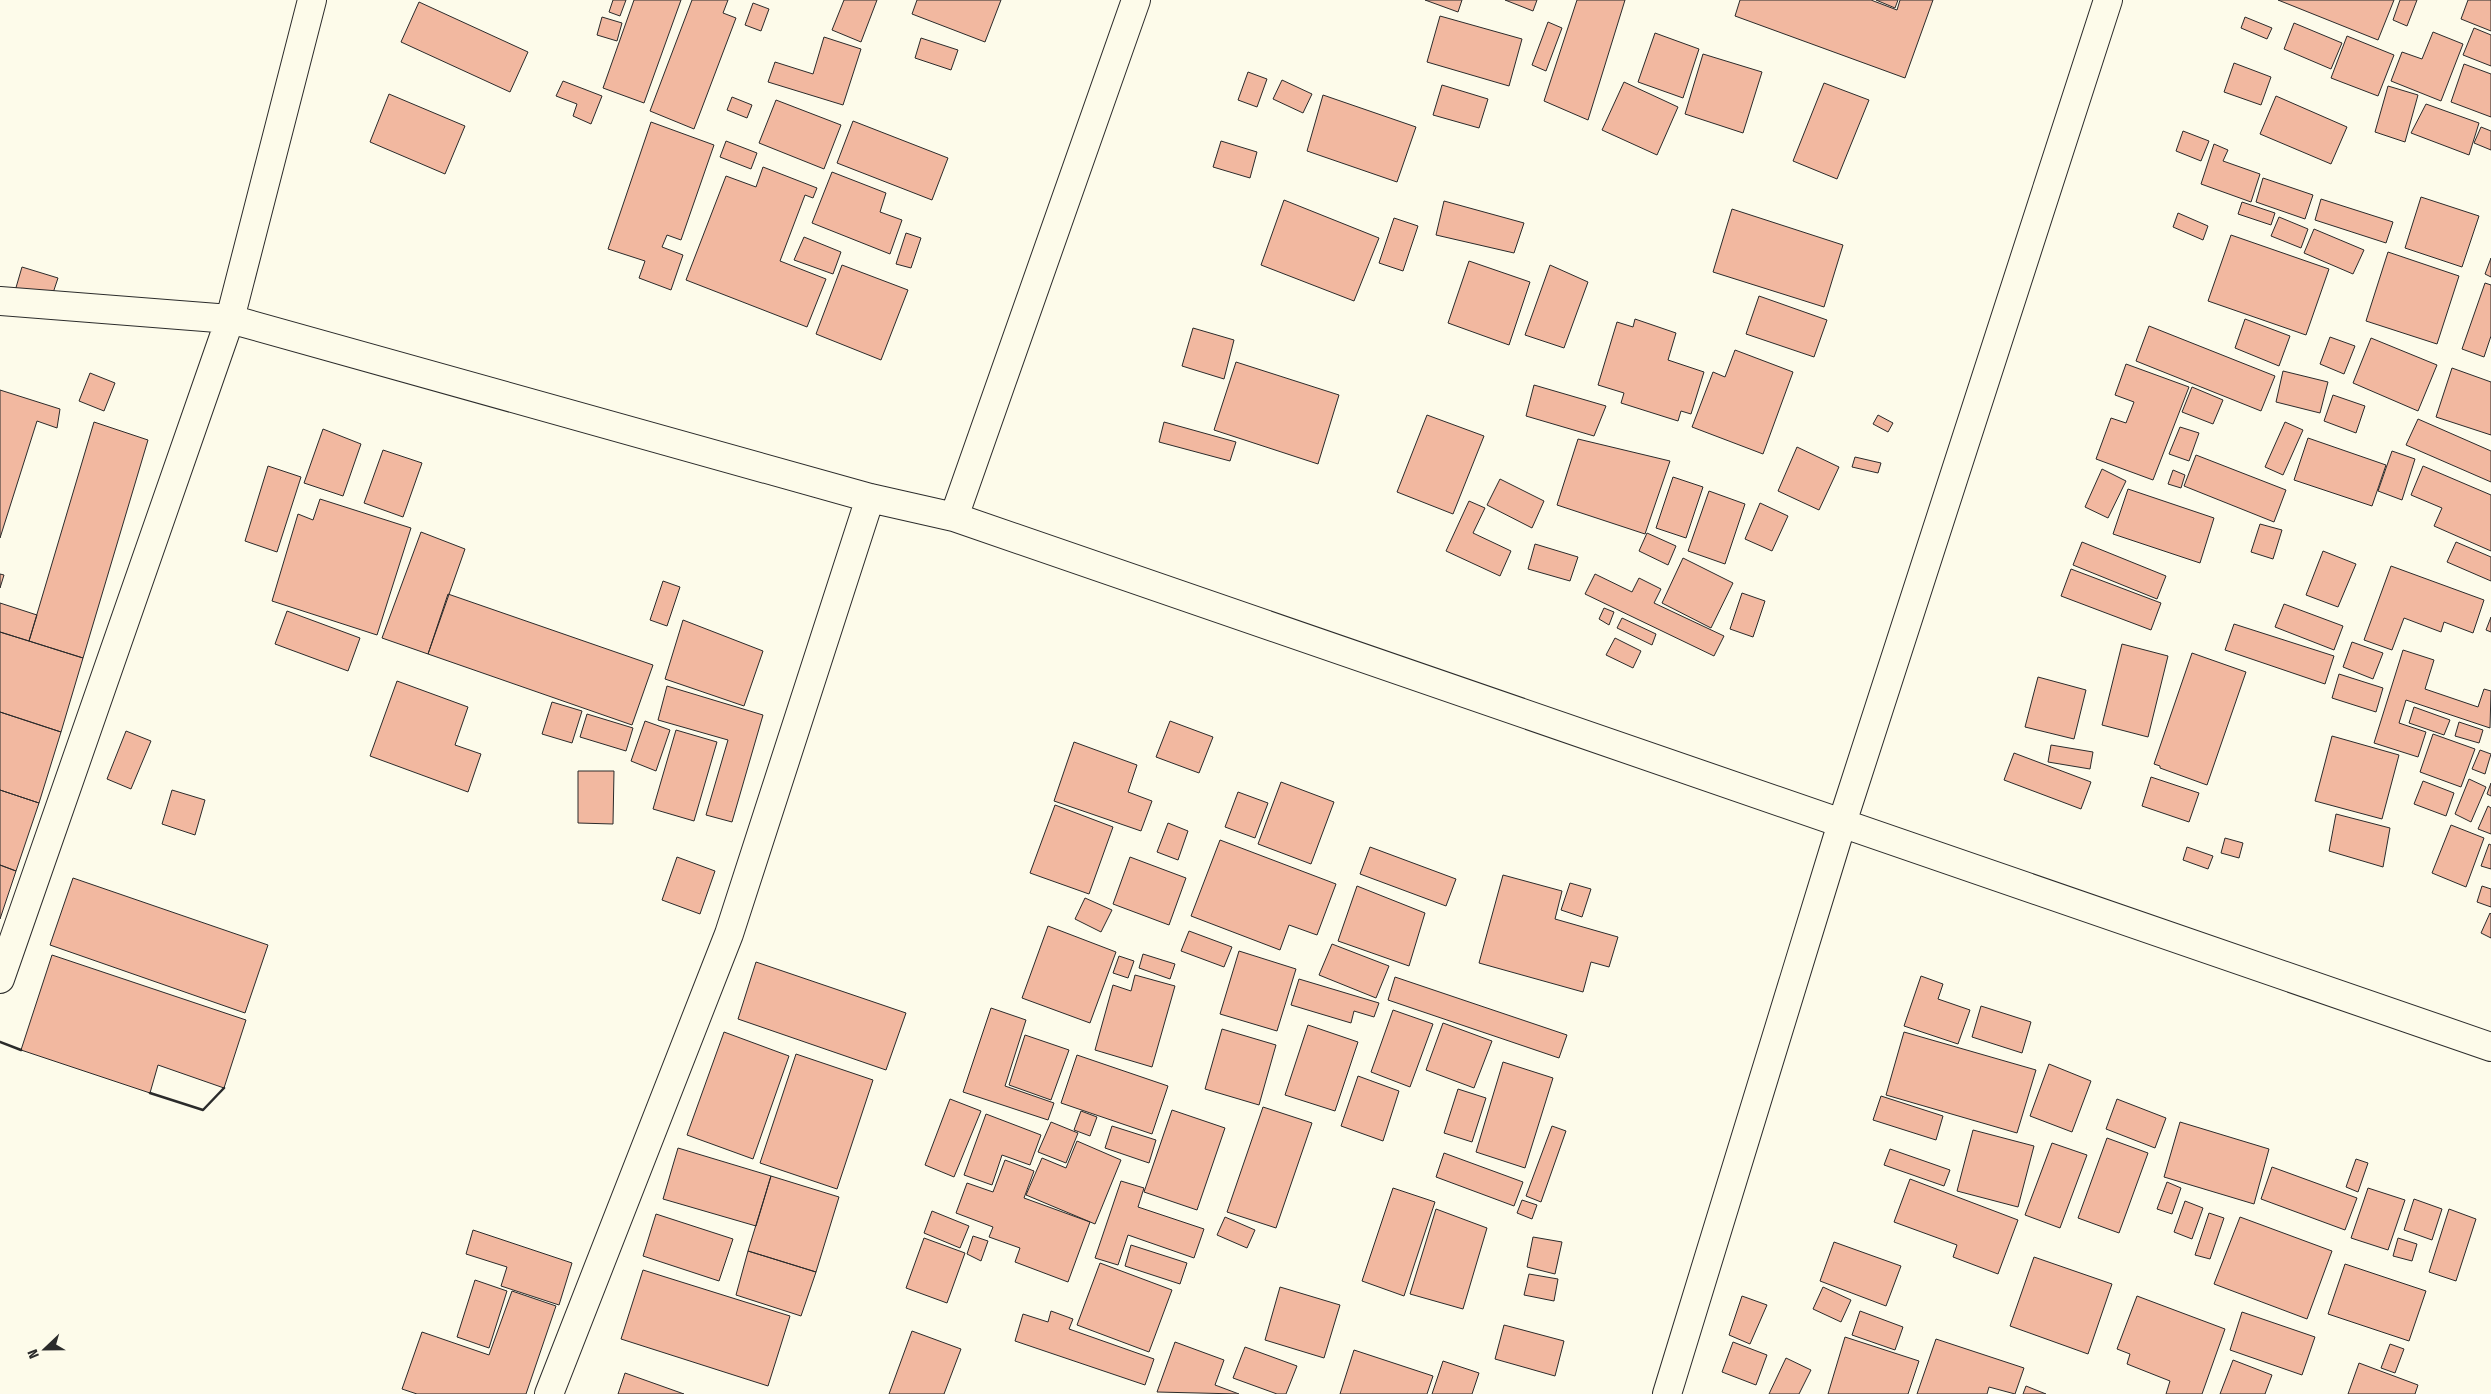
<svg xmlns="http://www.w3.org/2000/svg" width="2491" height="1394" font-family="'Fira Sans Condensed',sans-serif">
	<rect width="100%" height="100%" fill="#fdfbea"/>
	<path fill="#f2b8a0" stroke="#2b2b2b" d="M613 0H626L620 16 609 12Z
		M634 0H681L644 103 603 88Z
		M692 0H728L723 13 736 18 694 129 650 111Z
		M844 0H877L861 42 832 30Z
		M917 0H1001L985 42 912 14Z
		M1425 0H1462L1458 12Z
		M1505 0H1537L1533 11Z
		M1577 0H1625L1588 120 1544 101Z
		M1740 0H1871L1897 10 1900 0H1933L1905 78 1735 16Z
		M1876 0H1898L1895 8Z
		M2278 0H2394L2378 40Z
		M2400 0H2417L2407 26 2393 20Z
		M2468 0H2491V31L2461 19Z
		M419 2 528 52 510 92 401 42Z
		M753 3 769 9 761 31 745 25Z
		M1440 16 1522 39 1509 86 1427 62Z
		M602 17 622 23 617 41 597 35Z
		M2245 17 2272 28 2267 39 2241 28Z
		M1548 22 1562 28 1546 71 1532 65Z
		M2294 23 2342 43 2331 69 2284 49Z
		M2474 28 2491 35V66L2463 55Z
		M2433 32 2463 44 2441 101 2391 81 2402 52 2422 59Z
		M1655 33 1699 49 1683 98 1638 82Z
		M2347 36 2394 55 2378 96 2331 78Z
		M824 37 861 49 843 105 768 82 775 62 813 74Z
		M921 38 958 50 951 70 915 58Z
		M1703 54 1762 72 1743 133 1685 114Z
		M2234 63 2271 77 2261 105 2224 92Z
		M2464 64 2491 74V117L2451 102Z
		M1248 72 1267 79 1257 107 1238 100Z
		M1282 80 1312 94 1303 113 1273 99Z
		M563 81 602 96 591 124 573 116 577 104 556 96Z
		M1624 82 1678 107 1657 155 1602 130Z
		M1824 83 1869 100 1837 179 1793 161Z
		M1442 85 1488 99 1479 128 1433 115Z
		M2388 86 2418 95 2405 142 2375 132Z
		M389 94 465 126 445 174 370 142Z
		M1323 95 1416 127 1397 182 1307 151Z
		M2276 96 2347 127 2331 164 2260 134Z
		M732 97 752 105 747 118 727 110Z
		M776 100 841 125 824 169 759 143Z
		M2426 104 2479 123 2469 155 2411 133Z
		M853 121 948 158 932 200 837 163Z
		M651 122 714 145 681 240 667 235 662 247 683 255 671 290 639 278 645 261 608 249Z
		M2481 127 2491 131V150L2474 143Z
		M2183 131 2209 141 2201 161 2176 151Z
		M726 141 757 153 751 169 720 157Z
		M1221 141 1257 152 1250 178 1213 167Z
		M2214 144 2228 150 2223 161 2260 174 2251 202 2201 184Z
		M763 167 817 188 813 198 805 195 780 261 826 279 807 327 686 280 726 176 756 187Z
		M832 172 886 193 880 212 902 220 890 254 812 223Z
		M2263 178 2313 195 2305 219 2256 202Z
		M2421 197 2479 216 2462 267 2405 248Z
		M2321 199 2393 222 2386 243 2315 220Z
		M1284 200 1379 238 1354 301 1261 265Z
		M1444 201 1524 223 1514 253 1436 235Z
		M2242 202 2275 213 2271 225 2238 214Z
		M1732 209 1843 245 1824 307 1713 272Z
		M2178 213 2208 226 2203 240 2173 227Z
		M2279 217 2308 229 2301 248 2271 236Z
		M1394 218 1418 226 1403 271 1379 263Z
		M2314 229 2364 250 2353 274 2304 253Z
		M906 233 921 238 911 268 896 264Z
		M2231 235 2329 269 2306 335 2208 301Z
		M804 237 841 252 833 274 794 260Z
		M2388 252 2459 276 2437 344 2366 321Z
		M2491 258V277L2485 274Z
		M1469 261 1530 282 1509 345 1448 323Z
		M842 265 908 290 881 360 816 334Z
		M1550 265 1588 282 1564 348 1525 335Z
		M22 267 58 278 50 302 15 291Z
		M2485 283 2491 285V336L2484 357 2462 349Z
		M1759 296 1827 320 1814 357 1746 334Z
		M1635 319 1676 333 1668 360 1704 372 1691 414 1681 411 1678 421 1621 403 1624 393 1598 385 1617 322 1633 327Z
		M2245 319 2290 336 2279 366 2235 348Z
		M2149 326 2275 376 2261 411 2136 361Z
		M1193 328 1234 340 1224 379 1182 366Z
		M2330 337 2355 346 2344 374 2320 364Z
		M2371 338 2437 365 2418 411 2353 383Z
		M1735 350 1793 372 1763 454 1692 427 1713 372 1725 377Z
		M1236 362 1339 395 1318 464 1214 430Z
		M2126 364 2189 387 2153 480 2096 459 2111 418 2126 423 2134 402 2115 395Z
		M2452 368 2491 382V435L2436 417Z
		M2283 371 2328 382 2320 413 2276 402Z
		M90 373 115 383 104 411 79 401Z
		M1534 385 1606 406 1594 436 1526 416Z
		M2192 387 2223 400 2213 424 2182 412Z
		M0 390 60 409 57 428 37 421 0 538Z
		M2333 395 2365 406 2356 433 2324 421Z
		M1427 415 1484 436 1453 514 1397 492Z
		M1878 415 1893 423 1888 432 1873 424Z
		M2418 419 2491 451V482L2406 445Z
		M94 422 148 440 83 658 29 641Z
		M1164 422 1236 442 1230 461 1159 442Z
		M2285 422 2303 430 2283 475 2265 467Z
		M2180 427 2199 433 2189 461 2169 454Z
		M323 429 361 444 343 496 304 483Z
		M2308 438 2386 465 2372 506 2294 480Z
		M1578 439 1670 461 1645 534 1557 505Z
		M1797 447 1839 467 1819 510 1778 491Z
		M383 450 422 463 403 517 364 503Z
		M2392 451 2415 459 2402 500 2378 491Z
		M2196 455 2286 490 2274 522 2184 486Z
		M1855 457 1881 463 1878 473 1852 467Z
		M268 466 301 477 277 552 245 541Z
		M2423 466 2491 495V551L2434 526 2442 508 2411 495Z
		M2102 469 2126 481 2108 518 2085 507Z
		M2173 470 2185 475 2181 488 2168 484Z
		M1673 477 1703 487 1686 538 1656 528Z
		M1500 479 1544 501 1532 528 1487 505Z
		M2128 489 2214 518 2200 563 2113 534Z
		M1709 491 1745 504 1725 564 1688 551Z
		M320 499 411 528 377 635 272 601 298 514 313 520Z
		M1469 501 1485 508 1473 533 1511 551 1500 576 1446 551Z
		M1760 503 1788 516 1772 551 1745 539Z
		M2260 524 2282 530 2273 559 2251 552Z
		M421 532 465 549 428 654 382 638Z
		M1647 533 1676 546 1668 565 1639 551Z
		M2082 542 2166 576 2157 599 2073 565Z
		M2456 542 2491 557V581L2447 562Z
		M1535 544 1578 557 1570 581 1528 569Z
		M2323 551 2356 564 2338 607 2306 595Z
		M1683 558 1733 583 1711 628 1662 603Z
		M2391 566 2484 600 2473 633 2444 622 2441 632 2404 618 2392 650 2364 640Z
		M2071 569 2161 603 2151 630 2061 596Z
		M0 574 4 575 0 588Z
		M1595 574 1632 592 1639 578 1661 589 1654 603 1724 636 1714 656 1585 594Z
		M663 581 680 587 667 626 650 620Z
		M1742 593 1765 601 1753 637 1730 629Z
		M448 594 653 665 632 725 428 654Z
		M0 603 37 615 29 641 0 632Z
		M2284 604 2343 626 2334 650 2275 627Z
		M1604 608 1614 612 1609 625 1599 619Z
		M287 611 360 638 348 671 275 644Z
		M2491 617V632L2486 630Z
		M1622 618 1656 634 1652 645 1617 628Z
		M683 620 763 651 744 706 665 679Z
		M2234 624 2334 656 2325 684 2225 650Z
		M0 632 83 658 61 732 0 712Z
		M1615 638 1641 651 1633 668 1606 655Z
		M2352 642 2383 653 2373 679 2343 667Z
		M2122 644 2168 656 2148 737 2102 725Z
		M2403 650 2434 660 2425 689 2478 707 2484 689 2491 691 2490 728 2406 700 2399 723 2426 732 2418 757 2374 743Z
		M2192 653 2246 672 2207 785 2160 768V766L2154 764Z
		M2339 674 2383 688 2376 712 2332 698Z
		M2038 677 2086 690 2074 739 2025 727Z
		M397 681 468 707 455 745 481 754 468 792 370 756Z
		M667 686 763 715 732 822 706 815 728 740 658 720Z
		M552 702 582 711 572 743 542 734Z
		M2414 707 2450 720 2444 735 2409 723Z
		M0 712 61 732 39 803 0 790Z
		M587 714 633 728 626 751 580 737Z
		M645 721 670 730 656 771 631 761Z
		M1170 721 1213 737 1199 773 1156 757Z
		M2459 722 2483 730 2479 743 2455 736Z
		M676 730 717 742 694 821 653 809Z
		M126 731 151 741 131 789 107 779Z
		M2433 734 2475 749 2461 787 2420 772Z
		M2332 736 2399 755 2382 819 2315 801Z
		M1074 742 1137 765 1128 792 1152 801 1141 831 1054 801Z
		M2051 745 2093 752 2090 769 2048 762Z
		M2480 750 2491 754 2485 774 2472 769Z
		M2014 753 2091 782 2081 809 2004 780Z
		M578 771H614L613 824 578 823Z
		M2151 777 2199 793 2189 822 2142 806Z
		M2469 779 2486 787 2471 822 2455 814Z
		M2423 781 2454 793 2446 816 2414 804Z
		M1281 782 1334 802 1311 864 1258 844Z
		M2491 783V796L2487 794Z
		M0 790 39 803 16 871 0 865Z
		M172 790 205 800 195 835 162 824Z
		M1238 792 1268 803 1255 838 1225 827Z
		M1055 805 1113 827 1089 894 1030 873Z
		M2488 806 2491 808V834L2478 829Z
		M2336 814 2390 828 2383 867 2329 851Z
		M1168 823 1188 831 1178 860 1157 852Z
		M2451 825 2484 838 2466 887 2432 873Z
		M2225 838 2243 843 2239 858 2221 853Z
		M1220 840 1336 884 1317 935 1289 925 1280 950 1191 916Z
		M2489 844 2491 845V869L2481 866Z
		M1370 847 1456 879 1446 906 1360 874Z
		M2187 847 2213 856 2208 869 2183 860Z
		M677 857 715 871 700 914 662 900Z
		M1130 857 1186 878 1169 925 1113 904Z
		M0 865 16 871 0 919Z
		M1503 875 1562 891 1555 919 1618 937 1609 967 1591 962 1583 992 1479 963Z
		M73 878 268 945 245 1013 50 945Z
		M1570 883 1591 889 1582 917 1561 910Z
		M1357 886 1425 913 1409 966 1338 941Z
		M2482 886 2491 889V907L2477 902Z
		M1085 898 1112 910 1101 932 1075 919Z
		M2490 913 2491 914V938L2481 933Z
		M1048 926 1116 952 1090 1023 1022 998Z
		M1189 931 1232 947 1224 967 1181 951Z
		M1332 944 1389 966 1376 998 1319 975Z
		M1239 951 1296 969 1277 1031 1220 1014Z
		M1143 954 1175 964 1170 979 1139 968Z
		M52 955 246 1020 224 1088 158 1065 150 1093 21 1050Z
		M1119 956 1134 961 1128 978 1113 973Z
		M756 962 906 1013 886 1070 738 1019Z
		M1135 975 1175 986 1152 1067 1095 1050 1113 985 1131 991Z
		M1921 976 1943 984 1938 999 1970 1010 1958 1044 1904 1026Z
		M1395 977 1567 1035 1559 1058 1388 1000Z
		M1299 979 1379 1003 1374 1017 1354 1011 1351 1023 1291 1005Z
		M1981 1006 2031 1022 2022 1053 1972 1037Z
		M991 1008 1026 1020 1005 1086 1054 1103 1048 1120 963 1092Z
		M1393 1010 1433 1024 1410 1087 1371 1072Z
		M1443 1023 1492 1041 1474 1088 1426 1070Z
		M1308 1025 1358 1042 1335 1111 1285 1095Z
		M1222 1029 1276 1045 1259 1105 1205 1089Z
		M724 1032 789 1056 753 1159 687 1135Z
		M1904 1032 2036 1070 2017 1133 1886 1095Z
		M1025 1035 1069 1050 1051 1100 1009 1085Z
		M796 1054 873 1080 837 1189 760 1163Z
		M1077 1055 1168 1086 1152 1134 1061 1103Z
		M1503 1062 1553 1078 1525 1168 1476 1152Z
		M2049 1064 2091 1081 2072 1132 2030 1116Z
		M1358 1076 1399 1091 1383 1141 1341 1126Z
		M1458 1089 1486 1098 1472 1142 1444 1133Z
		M1881 1096 1943 1116 1936 1140 1873 1120Z
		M950 1099 981 1111 954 1177 925 1165Z
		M2117 1099 2166 1118 2155 1148 2106 1129Z
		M1263 1107 1312 1123 1276 1228 1227 1212Z
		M1172 1110 1225 1128 1197 1210 1144 1192Z
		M1081 1111 1097 1117 1090 1136 1074 1130Z
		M986 1114 1041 1135 1030 1165 1002 1155 992 1185 964 1175Z
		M1051 1122 1078 1133 1066 1163 1038 1152Z
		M2180 1122 2269 1149 2254 1204 2164 1177Z
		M1112 1126 1156 1140 1149 1163 1105 1148Z
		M1552 1126 1566 1131 1541 1202 1526 1196Z
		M1973 1130 2034 1146 2018 1207 1957 1191Z
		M2107 1138 2148 1153 2119 1233 2078 1218Z
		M1077 1141 1121 1160 1095 1224 1026 1195 1042 1158 1066 1168Z
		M2052 1143 2087 1155 2060 1228 2025 1215Z
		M678 1148 771 1176 756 1226 663 1199Z
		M1890 1149 1950 1170 1944 1186 1884 1165Z
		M1444 1153 1523 1182 1514 1206 1436 1177Z
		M2356 1159 2368 1163 2358 1192 2346 1187Z
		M1005 1160 1034 1171 1024 1198 1090 1222 1068 1282 1015 1262 1020 1248 989 1237 993 1227 956 1213 967 1183 993 1192Z
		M2272 1167 2357 1198 2345 1230 2261 1199Z
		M771 1176 839 1197 816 1272 748 1251Z
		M1910 1179 2018 1220 1998 1274 1953 1257 1957 1245 1894 1222Z
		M1121 1181 1144 1188 1138 1207 1204 1229 1194 1258 1128 1235 1118 1265 1095 1258Z
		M2167 1182 2181 1188 2172 1214 2157 1209Z
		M1393 1188 1435 1202 1404 1296 1362 1281Z
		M2368 1188 2405 1200 2388 1250 2351 1238Z
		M2414 1199 2442 1209 2432 1240 2404 1230Z
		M1522 1200 1537 1205 1532 1219 1517 1213Z
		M2185 1201 2203 1208 2192 1239 2174 1232Z
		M1436 1209 1487 1228 1463 1309 1410 1294Z
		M2449 1209 2476 1219 2456 1281 2429 1272Z
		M932 1211 969 1226 960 1248 924 1233Z
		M2209 1213 2224 1218 2210 1259 2195 1255Z
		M656 1214 733 1239 719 1281 643 1256Z
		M1225 1217 1255 1230 1247 1248 1217 1235Z
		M2240 1217 2332 1251 2307 1319 2214 1284Z
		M473 1230 572 1263 559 1305 501 1286 507 1267 466 1254Z
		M973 1236 988 1241 981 1261 967 1254Z
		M1533 1237 1562 1242 1555 1274 1527 1267Z
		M924 1238 965 1253 947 1303 906 1288Z
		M2398 1238 2417 1244 2412 1261 2393 1256Z
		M1834 1242 1901 1266 1886 1306 1820 1281Z
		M1131 1245 1187 1263 1180 1284 1125 1266Z
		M748 1251 816 1272 801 1316 736 1295Z
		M2034 1257 2112 1284 2088 1354 2010 1326Z
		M1100 1263 1172 1290 1149 1352 1077 1325Z
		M2345 1264 2426 1291 2409 1341 2328 1314Z
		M643 1270 790 1316 768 1386 621 1339Z
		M1529 1274 1558 1279 1554 1301 1524 1295Z
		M475 1280 507 1291 489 1348 457 1337Z
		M1280 1287 1340 1305 1324 1358 1265 1340Z
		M1823 1287 1851 1300 1841 1322 1813 1309Z
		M512 1291 556 1306 526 1394H417L402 1389 422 1332 489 1355Z
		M1742 1296 1767 1305 1750 1344 1729 1335Z
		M2137 1296 2225 1329 2202 1394H2166L2170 1381 2127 1364 2130 1354 2117 1349Z
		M1051 1311 1073 1319 1069 1329 1154 1359 1145 1385 1015 1341 1023 1314 1048 1322Z
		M1860 1311 1903 1327 1895 1350 1852 1335Z
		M2242 1312 2315 1337 2302 1375 2230 1350Z
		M1504 1325 1564 1341 1555 1376 1495 1359Z
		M912 1331 961 1349 944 1394H889Z
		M1845 1337 1919 1361 1908 1394H1828Z
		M1936 1339 2024 1368 2015 1394 1989 1387 1987 1394H1917Z
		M1175 1342 1224 1360 1215 1385 1239 1394 1157 1392Z
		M1733 1342 1767 1355 1756 1385 1722 1372Z
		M2390 1344 2404 1349 2395 1373 2381 1368Z
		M1245 1347 1297 1366 1286 1394H1277L1233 1378Z
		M1354 1350 1433 1376 1427 1394H1340Z
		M1786 1358 1811 1370 1799 1394H1769Z
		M2233 1360 2272 1375 2265 1394H2220Z
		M1443 1361 1479 1373 1472 1394H1432Z
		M2359 1363 2418 1385 2415 1394H2348Z
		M625 1373 684 1394H618Z
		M2026 1386 2046 1394H2023Z"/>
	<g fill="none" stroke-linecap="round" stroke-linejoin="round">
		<g stroke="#2b2b2b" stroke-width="30">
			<path id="minor" d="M0 301 230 319 870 498 954 517 2491 1047
				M954 517 1136 0
				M0 979 230 319 312 0
				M549 1394 729 934 870 498
				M1667 1394 1842 823 2108 0"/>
		</g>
		<use href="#minor" stroke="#fdfbea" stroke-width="28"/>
		<path stroke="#2b2b2b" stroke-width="2.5" d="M0 1042 21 1050
			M150 1093 203 1110 224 1088"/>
	</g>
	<g transform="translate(45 1349) rotate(248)" stroke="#fdfbea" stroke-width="4" paint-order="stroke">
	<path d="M0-4L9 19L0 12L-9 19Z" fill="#2b2b2b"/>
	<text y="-8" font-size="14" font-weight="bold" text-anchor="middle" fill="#2b2b2b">N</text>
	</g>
</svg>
